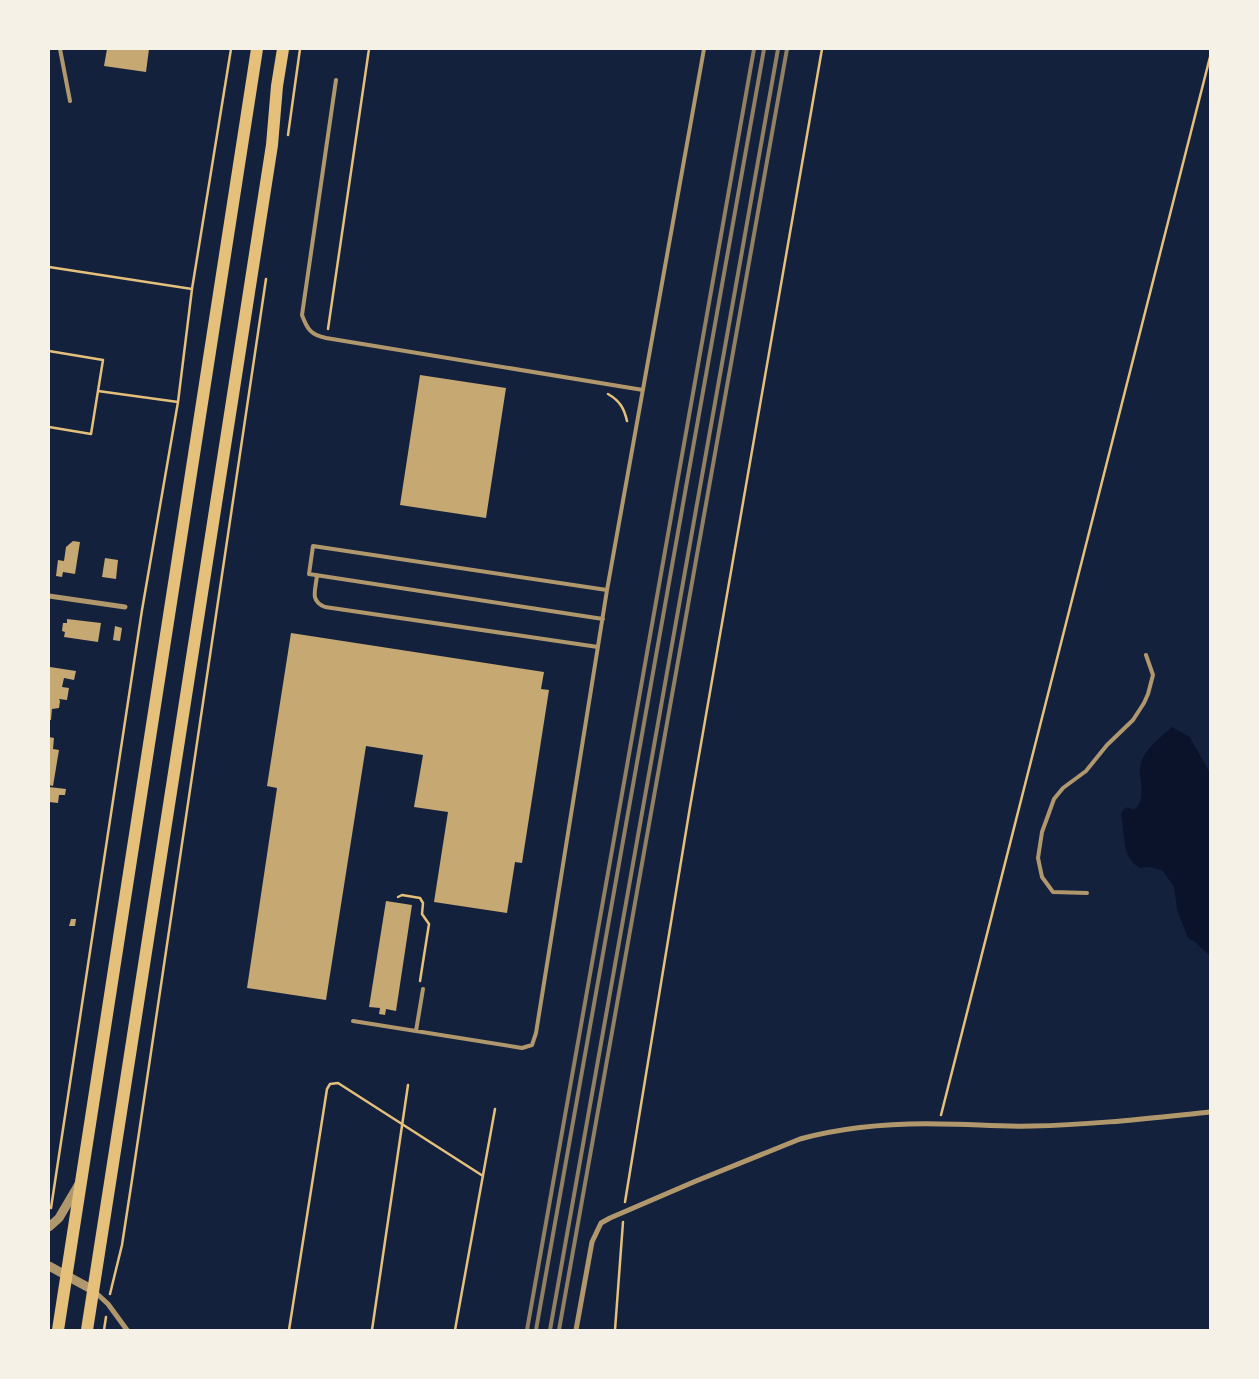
<svg xmlns="http://www.w3.org/2000/svg" width="1259" height="1379" font-family="Signika,sans-serif">
	<rect width="100%" height="100%" fill="#14213d"/>
	<path fill="#0b132b" d="M1172 727 1190 737 1210 773V956L1195 942 1188 938 1177 910 1174 887 1163 871 1151 867 1140 868 1134 864 1128 856 1125 846 1121 813 1124 809 1128 807 1133 810C1148 802 1138 778 1140 766 1143 750 1160 738 1172 727Z"/>
	<path fill="#c6a872" d="M107 49H149L146 72 104 66Z
		M420 375 506 388 486 518 400 505Z
		M73 541 80 542 75 574 63 572 62 577 56 576 58 560 64 561 66 547Z
		M105 558 118 560 116 579 102 577Z
		M67 619 101 623 98 642 64 637 65 632 62 631 63 623H67Z
		M115 626 122 628 120 641 113 640Z
		M291 633 544 672 541 689 549 690 522 863 515 862 507 913 434 902 448 812 414 807 423 755 366 746 326 1000 247 988 277 788 267 786Z
		M50 667 76 671 74 680 64 678 62 687 69 688 67 700 59 699 60 701 59 708 52 709 51 720H49V673Z
		M49 737 54 738 53 749 59 750 53 786 49 785Z
		M49 787 66 789 65 795H59L58 803 49 802Z
		M386 901 412 905 396 1011 386 1009 385 1015 379 1014 380 1008 369 1007Z
		M71 919H76L75 926H69Z"/>
	<g fill="none" stroke-linecap="round" stroke-linejoin="round">
		<path stroke="#e5c07b" stroke-width="2.5" d="M288 135 300 49
			M49 267 192 289
			M328 329 369 49
			M49 351 103 360 91 434 49 427
			M98 391 178 402
			M608 394C620 401 624 408 627 421
			M398 897 402 895 420 898 423 903 422 914 429 924 420 981
			M941 1115 1210 57
			M625 1202 690 807 822 49
			M51 1208 142 610 178 402 192 289 231 49
			M110 1294 122 1245 132 1180 266 279
			M104 1330 106 1317
			M289 1330 327 1089 330 1084 338 1083 483 1176
			M372 1330 408 1085
			M455 1330 495 1109
			M615 1330 623 1222"/>
		<path stroke="#b1986c" stroke-width="4" d="M60 49 70 101
			M336 80 302 315C307 329 311 335 326 338L643 390
			M317 575C316 589 309 601 325 607L598 647
			M603 619 309 574 313 546 607 590
			M1087 893 1053 892 1042 877 1038 858 1042 832 1054 799 1063 788 1086 771 1107 745 1133 720 1144 703 1148 694 1153 675 1146 655
			M353 1021 522 1048 532 1045 536 1033 607 590 704 49
			M416 1031 423 989"/>
		<path stroke="#b1986c" stroke-width="5" d="M49 596 125 607
			M94 1291 108 1304 127 1330
			M576 1330 592 1242 601 1223 610 1218 696 1181 800 1139C845 1127 893 1123 940 1124 971 1124 1001 1127 1032 1126 1091 1125 1151 1118 1210 1112"/>
		<path stroke="#b1986c" stroke-width="9" d="M49 1227 59 1218 79 1184
			M49 1266 93 1290"/>
		<path stroke="#e5c07b" stroke-width="12" d="M58 1330 257 49
			M87 1330 272 145 277 86 283 49"/>
		<path stroke="#918062" stroke-width="4" d="M527 1330 754 49
			M536 1330 764 49
			M550 1330 778 49
			M559 1330 787 49"/>
	</g>
	<rect width="1259" height="1379" fill="none" stroke="#f6f1e7" stroke-width="100"/>
</svg>
